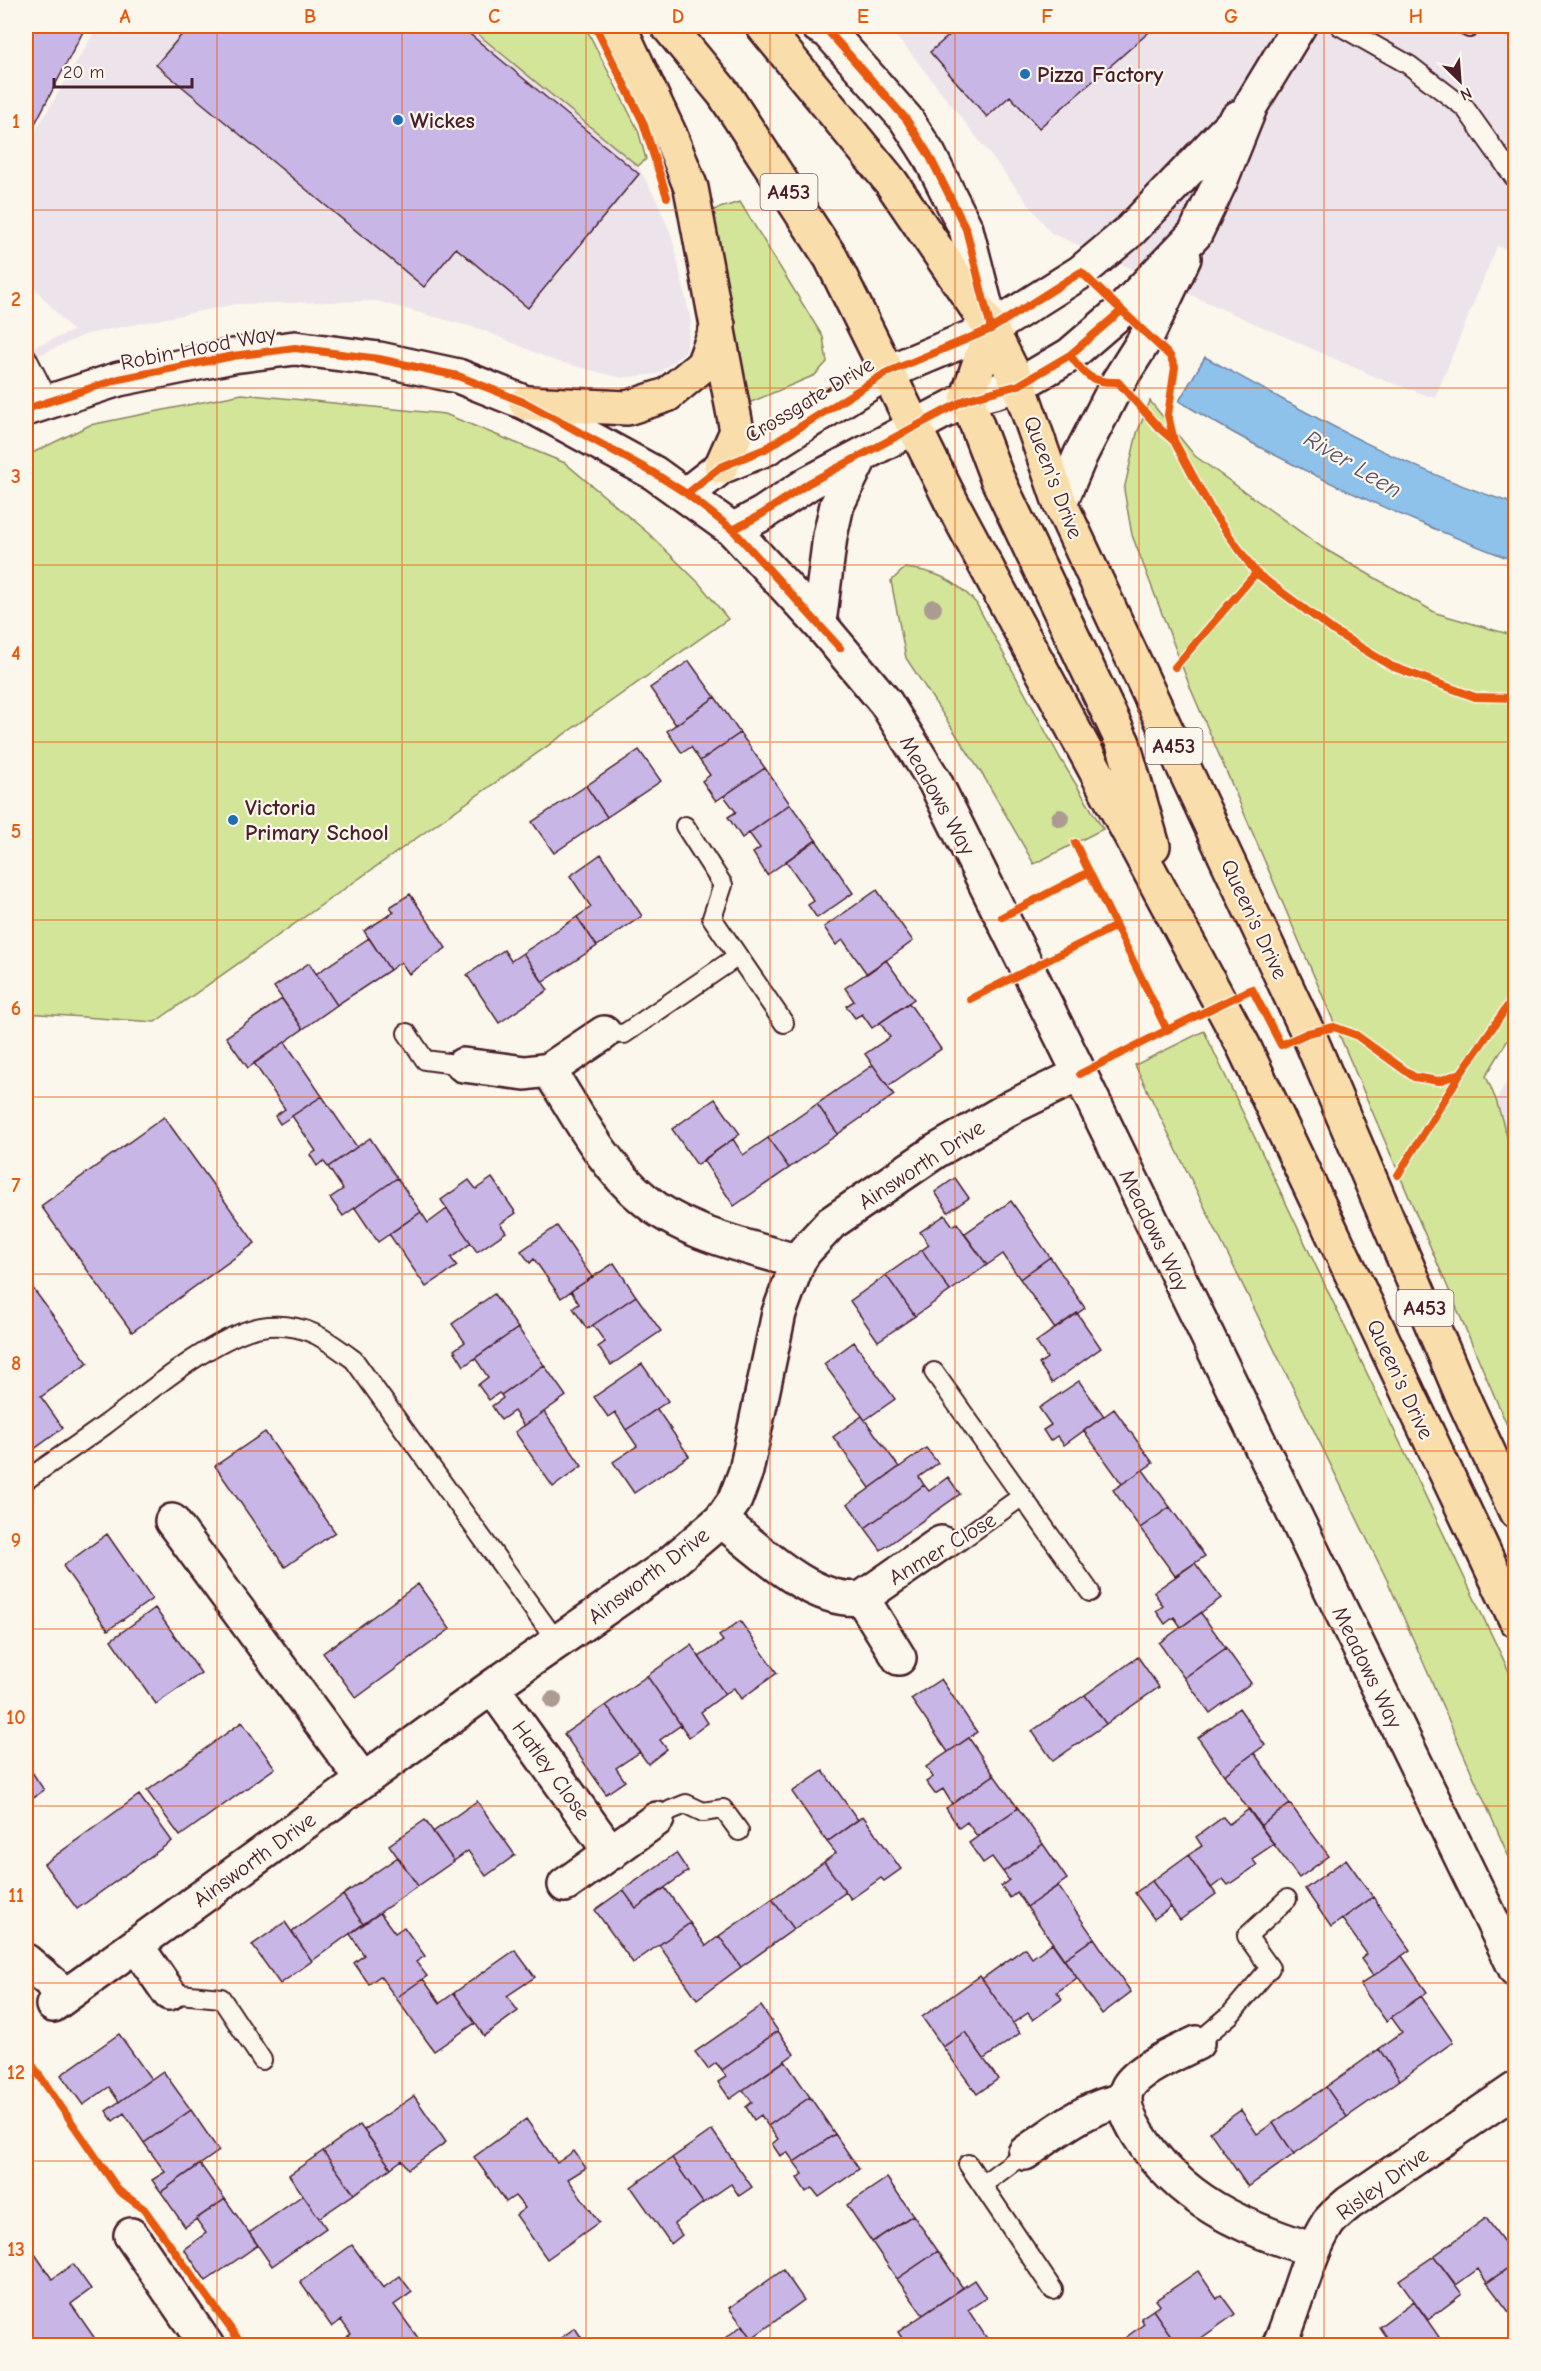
<svg xmlns="http://www.w3.org/2000/svg" width="1541" height="2371" font-family="'Comic Neue',sans-serif">
	<rect width="100%" height="100%" fill="#fbf7ec"/>
	<filter id="ink" filterUnits="userSpaceOnUse"><feTurbulence type="fractalNoise" baseFrequency=".0167" numOctaves="2"/><feDisplacementMap in="SourceGraphic" scale="12" xChannelSelector="R" yChannelSelector="G"/><feConvolveMatrix kernelMatrix="1 2 1 2 8 2 1 2 1" color-interpolation-filters="sRGB"/></filter>
	<g filter="url(#ink)">
		<path fill="#ece4ea" d="M98 26H468L638 166 658 203 672 237 691 321 686 351 658 374 621 378 552 360 483 330 376 301 236 304 87 334 26 361V350L73 331 26 279V147Z
			M886 26H1515V252L1497 246 1435 398 1380 379 1051 233 910 52Z
			M1515 1068V1163L1496 1100Z"/>
		<path fill="#d3e599" stroke="#8e8262" stroke-width="1.5" d="M468 26H585L638 130 646 159 638 166Z
			M740 202 823 337 827 362 815 375 749 403 713 210Z
			M242 394 445 414 565 463 648 533 699 583 728 619 155 1022 26 1013V456L90 425Z
			M1150 401 1195 456 1323 548 1436 613 1515 636V1028L1486 1076 1496 1100 1515 1163V1444L1190 687 1132 535 1124 490 1137 433Z
			M905 568C936 571 955 580 976 603L1060 758 1103 829 1034 864 984 777 906 658 891 581Z
			M1204 1031 1515 1684V1871L1388 1582 1135 1065Z"/>
		<path fill="#8ec2eb" stroke="#73819e" stroke-width="1.5" d="M1205 357C1305 412 1406 470 1515 504V561C1396 515 1288 468 1179 401Z"/>
		<path fill="#c8b6e6" stroke="#4a1f2b" stroke-width="1.5" d="M26 26H86L26 141Z
			M189 26H460L639 174 528 308 456 248 424 287 156 65Z
			M947 26H1156L1039 128 1010 96 987 117 930 52 953 32Z
			M689 661 715 697 676 725 650 688Z
			M715 697 740 733 700 761 691 747 682 753 667 731Z
			M740 733 765 768 716 801 702 781 710 775 700 761Z
			M639 750 661 781 607 817 586 786Z
			M765 768 790 804 742 838 728 817 736 812 724 796Z
			M586 786 607 817 554 853 532 822Z
			M790 804 816 840 767 875 753 853 760 848 749 833Z
			M816 840 853 893 817 918 808 905 814 901 786 861Z
			M601 854 642 916 597 946 577 917 591 907 570 876Z
			M877 890 913 941 867 974 843 940 836 945 824 927Z
			M410 894 446 948 409 974 401 962 390 970 364 931 394 912 390 907Z
			M577 917 597 946 543 982 523 953Z
			M369 938 390 970 337 1005 316 974Z
			M504 950 511 961 523 953 548 990 499 1023 467 975Z
			M886 960 914 999 872 1028 862 1014 855 1018 846 1006 854 1001 845 988Z
			M309 963 337 1005 303 1029 274 987Z
			M282 999 303 1029 248 1068 226 1037Z
			M909 1003 941 1049 888 1086 865 1054 890 1037 880 1023Z
			M285 1042 322 1096 280 1124 275 1116 285 1109 254 1063Z
			M873 1065 894 1095 838 1134 817 1104Z
			M322 1096 357 1147 328 1167 323 1161 317 1166 310 1155 316 1151 292 1116Z
			M715 1099 740 1134 697 1165 672 1129Z
			M817 1104 838 1134 789 1168 768 1138Z
			M164 1117 255 1243 132 1332 41 1206Z
			M370 1138 397 1178 343 1216 330 1198 343 1189 328 1167Z
			M768 1138 789 1168 734 1206 703 1160 733 1139 743 1155Z
			M397 1178 421 1212 378 1242 355 1208Z
			M492 1178 516 1213 500 1224 506 1232 477 1252 441 1200 469 1180 476 1189Z
			M955 1178 969 1198 948 1212 935 1192Z
			M1011 1201 1050 1257 1020 1279 1003 1254 987 1265 964 1234Z
			M447 1209 471 1243 451 1258 457 1266 426 1287 389 1234 421 1212 428 1223Z
			M945 1215 953 1226 957 1223 987 1265 950 1291 922 1250 929 1245 920 1232Z
			M557 1226 592 1277 561 1298 534 1259 530 1263 521 1251Z
			M922 1250 950 1291 915 1316 886 1275Z
			M1050 1257 1085 1308 1055 1329 1020 1279Z
			M614 1263 636 1296 587 1329 573 1308 579 1304 571 1291Z
			M886 1275 915 1316 878 1341 850 1301Z
			M26 1279 88 1363 41 1397 63 1428 26 1455Z
			M494 1294 518 1328 464 1366 454 1350 465 1342 452 1324Z
			M636 1296 661 1331 611 1365 598 1347 605 1342 593 1325Z
			M1077 1313 1101 1348 1052 1383 1039 1364 1047 1358 1036 1342Z
			M518 1328 544 1365 501 1395 499 1393 489 1400 478 1385 488 1377 475 1358Z
			M854 1342 895 1399 865 1420 824 1364Z
			M642 1364 668 1401 626 1430 615 1412 608 1417 594 1397Z
			M544 1365 566 1396 524 1426 514 1411 501 1420 492 1406 503 1398 501 1395Z
			M1079 1381 1104 1416 1064 1445 1057 1436 1050 1441 1043 1430 1051 1425 1039 1408Z
			M657 1409 689 1456 634 1493 613 1462 637 1446 626 1430Z
			M1114 1409 1153 1463 1122 1484 1084 1431Z
			M544 1412 582 1466 553 1487 515 1432Z
			M862 1416 899 1467 870 1488 833 1437Z
			M265 1432 335 1532 285 1567 215 1466Z
			M926 1448 938 1463 919 1477 924 1485 865 1528 848 1504Z
			M1143 1470 1170 1507 1140 1528 1113 1490Z
			M948 1477 960 1494 881 1550 865 1528 924 1485 929 1491Z
			M1170 1507 1205 1556 1175 1576 1140 1528Z
			M107 1534 152 1599 108 1630 63 1566Z
			M1195 1563 1221 1598 1181 1627 1174 1617 1165 1624 1156 1611 1163 1606 1154 1592Z
			M418 1584 450 1629 356 1698 323 1653Z
			M155 1608 201 1673 156 1704 111 1640Z
			M1201 1613 1226 1648 1184 1678 1159 1643Z
			M740 1621 777 1673 741 1699 734 1688 725 1694 699 1657 723 1641 719 1636Z
			M691 1645 725 1694 701 1712 708 1723 689 1737 647 1676Z
			M1226 1648 1251 1683 1210 1713 1184 1678Z
			M1138 1657 1159 1687 1106 1724 1085 1695Z
			M647 1676 681 1725 660 1740 667 1749 648 1764 606 1705Z
			M941 1679 977 1732 948 1752 911 1699Z
			M1085 1695 1106 1724 1053 1761 1032 1731Z
			M606 1705 640 1752 616 1768 625 1781 606 1794 564 1734Z
			M1239 1708 1265 1745 1224 1775 1198 1738Z
			M242 1722 275 1768 180 1836 147 1791Z
			M969 1738 994 1775 952 1804 943 1789 935 1794 926 1782 933 1777 926 1767Z
			M1254 1753 1290 1804 1260 1826 1224 1775Z
			M26 1763 44 1790 26 1803Z
			M823 1771 858 1820 827 1842 792 1792Z
			M994 1775 1018 1808 977 1836 967 1822 959 1828 946 1808Z
			M139 1795 172 1841 77 1909 44 1864Z
			M477 1801 515 1855 486 1876 468 1851 454 1861 433 1832Z
			M1290 1804 1329 1856 1299 1878 1260 1826Z
			M1018 1808 1043 1844 1003 1872 992 1857 983 1863 969 1843Z
			M1249 1809 1274 1844 1252 1859 1257 1865 1228 1885 1223 1879 1211 1888 1188 1855 1202 1846 1196 1837 1223 1817 1229 1824Z
			M863 1816 901 1869 884 1881 881 1878 851 1899 824 1862 836 1853 827 1842Z
			M425 1820 454 1861 418 1886 389 1845Z
			M1043 1844 1067 1879 1027 1907 1017 1892 1010 1898 1001 1886 1009 1880 1003 1872Z
			M676 1853 688 1871 636 1908 623 1890Z
			M1188 1855 1216 1894 1180 1920 1152 1881Z
			M398 1857 418 1886 363 1924 343 1895Z
			M1346 1859 1373 1897 1331 1927 1305 1889Z
			M824 1862 846 1892 794 1929 772 1899Z
			M1152 1881 1171 1907 1154 1919 1135 1893Z
			M1058 1886 1094 1938 1064 1959 1027 1907Z
			M665 1888 690 1923 633 1963 595 1910 623 1890 636 1908Z
			M343 1895 363 1924 312 1961 292 1932Z
			M1373 1897 1410 1950 1373 1976 1361 1959 1367 1954 1342 1919Z
			M772 1899 794 1929 741 1967 719 1936Z
			M380 1913 395 1933 404 1927 425 1956 416 1962 427 1976 396 1998 380 1976 369 1984 354 1963 364 1955 350 1934Z
			M285 1922 312 1961 280 1984 252 1945Z
			M690 1923 706 1946 719 1936 741 1967 697 1999 659 1945Z
			M1094 1938 1131 1992 1102 2014 1064 1959Z
			M1052 1943 1077 1978 1057 1992 1062 1999 1033 2020 1028 2013 1013 2023 982 1979 1025 1948 1032 1958Z
			M515 1950 535 1977 507 1996 518 2011 484 2036 454 1993Z
			M1402 1956 1427 1992 1386 2021 1360 1985Z
			M980 1976 1020 2033 984 2059 965 2032 943 2047 922 2017Z
			M423 1979 440 2003 454 1993 475 2023 434 2051 396 1998Z
			M1421 1996 1453 2042 1400 2080 1379 2049 1402 2032 1391 2017Z
			M761 2006 778 2031 722 2070 716 2063 708 2069 695 2052Z
			M778 2031 794 2054 730 2099 718 2082 726 2077 722 2070Z
			M965 2032 998 2079 977 2094 943 2047Z
			M119 2034 151 2079 119 2102 109 2087 83 2105 61 2075Z
			M1379 2049 1400 2080 1347 2117 1326 2087Z
			M785 2061 810 2097 768 2126 761 2115 754 2120 746 2107 752 2102 743 2090Z
			M163 2071 191 2110 144 2143 124 2113 113 2121 106 2111Z
			M1326 2087 1347 2117 1294 2154 1273 2123Z
			M414 2096 446 2142 408 2169 402 2160 391 2168 364 2130Z
			M810 2097 835 2134 794 2162 787 2152 780 2156 772 2144 778 2139 768 2126Z
			M191 2110 219 2151 161 2192 152 2180 165 2172 144 2143Z
			M1241 2110 1257 2134 1273 2123 1294 2154 1248 2187 1210 2132Z
			M526 2119 557 2163 574 2151 586 2168 568 2179 599 2222 547 2259 516 2215 525 2208 515 2196 506 2202 474 2157Z
			M360 2125 391 2168 354 2194 323 2151Z
			M712 2130 752 2187 739 2196 731 2184 703 2203 672 2158Z
			M835 2134 859 2169 819 2197 812 2188 806 2192 797 2178 803 2174 794 2162Z
			M323 2151 354 2194 319 2218 289 2175Z
			M672 2158 703 2203 674 2224 682 2235 671 2244 631 2187Z
			M200 2164 225 2199 185 2227 161 2192Z
			M887 2178 913 2215 872 2242 847 2205Z
			M303 2195 326 2228 272 2266 249 2233Z
			M225 2199 258 2245 206 2281 184 2249 206 2233 196 2219Z
			M913 2215 938 2251 897 2279 872 2242Z
			M1486 2218 1516 2258V2262L1487 2283 1478 2269 1456 2285 1434 2256Z
			M26 2241 52 2279 73 2264 91 2289 71 2304 100 2346H31L26 2337Z
			M352 2245 383 2288 400 2276 405 2283 412 2292 394 2305 424 2346H346L342 2340 351 2334 341 2320 332 2327 300 2282Z
			M938 2251 963 2288 923 2315 897 2279Z
			M1434 2256 1462 2294 1428 2320 1399 2280Z
			M1516 2262V2320H1515L1487 2283Z
			M783 2270 804 2300 752 2338 729 2308Z
			M1198 2271 1217 2299 1221 2295 1235 2314 1190 2346H1178L1153 2310 1160 2305 1156 2300Z
			M974 2280 986 2298 968 2310 992 2346H907L898 2332Z
			M1414 2301 1439 2337 1427 2346H1392L1379 2327Z
			M1153 2310 1178 2346H1114L1144 2324 1141 2318Z
			M743 2325 757 2346H714Z
			M575 2328 587 2346H549Z"/>
		<g fill="none" stroke-linecap="round" stroke-linejoin="round">
			<g stroke="#4a1f2b" stroke-width="22">
				<path id="lane" d="M1340 26 1409 65 1465 108 1516 180
					M1469 28 1470 26
					M26 356 49 401
					M685 826 723 885 712 918 784 1023
					M407 1033 425 1060 463 1065
					M604 1033 624 1034 738 956
					M934 1372 1090 1592
					M26 1480C52 1462 79 1444 105 1425 144 1396 220 1330 268 1326 306 1323 326 1339 354 1360L557 1642
					M941 1543 951 1547 1021 1497
					M657 1819 671 1810 686 1804 703 1812 723 1809 739 1831
					M169 1993 221 1998 262 2060
					M1197 2043 1230 2015 1270 1968 1247 1936 1287 1899
					M968 2164 1053 2290
					M982 2185 1025 2153"/>
			</g>
			<g stroke="#4a1f2b" stroke-width="38">
				<path id="street" d="M818 26 828 31 906 119 929 155 966 229 991 327
					M687 494 721 467 765 449 886 373 991 329 1081 272 1130 231 1239 117
					M1060 503 1081 454 1118 382 1147 336 1184 258
					M733 530 762 514 809 483 967 399 1019 385 1070 355 1121 311 1195 234 1220 182 1251 105 1299 26
					M819 623 830 536 837 505 861 456
					M463 1065 525 1073 549 1070C577 1114 604 1167 645 1200 687 1235 747 1246 798 1262
					M549 1070 604 1033
					M721 1520C758 1549 813 1605 862 1598L941 1543
					M172 1521 363 1780
					M862 1598 899 1658
					M492 1687 611 1853
					M565 1885 657 1819
					M136 1945 169 1993
					M26 1961 66 1995
					M53 2005 492 1687 668 1565 721 1520 735 1500 746 1471 779 1313 798 1262 805 1251 831 1223 936 1151 1012 1107 1080 1074
					M1197 2043C1179 2052 1138 2069 1128 2087 1120 2102 1130 2121 1138 2134 1179 2200 1242 2228 1314 2250
					M1025 2153C1057 2131 1086 2106 1125 2100
					M131 2235 207 2346
					M1279 2346C1297 2307 1306 2257 1328 2223 1334 2215 1342 2209 1349 2203L1516 2089"/>
			</g>
			<g stroke="#4a1f2b" stroke-width="38">
				<path id="secondary" d="M26 409 119 379 233 356 295 348 379 359 458 376 526 403 654 473 733 530 819 623 886 703 935 782 1080 1074 1516 1970"/>
			</g>
			<g stroke="#4a1f2b" stroke-width="38">
				<path id="primary" d="M619 26 670 135 691 188 737 431 721 467
					M668 26 724 94 831 258 951 501 1243 1045 1516 1620
					M763 26 891 182 991 329 1019 385 1060 503 1308 1033 1465 1402 1516 1512
					M991 329 967 399 997 478 1123 743 1153 846
					M526 403 627 408 667 395 703 365 718 325"/>
			</g>
			<use href="#lane" stroke="#fbf7ec" stroke-width="18"/>
			<use href="#street" stroke="#fbf7ec" stroke-width="33"/>
			<use href="#secondary" stroke="#fbf7ec" stroke-width="33"/>
			<use href="#primary" stroke="#f9deab" stroke-width="33"/>
			<g stroke="#fbf7ec" stroke-width="11">
				<path id="cycleway" d="M595 26 643 122 667 197
					M818 26 828 31 906 119 929 155 966 229 991 329
					M1070 355C1085 376 1092 383 1118 382L1159 428 1174 441
					M26 409 119 379 233 356 295 348 379 359 458 376 526 403 654 473 687 494 733 530 840 648
					M687 494 721 467 765 449 886 373 991 329 1081 272 1170 356 1175 367 1168 415 1174 441 1213 513 1256 573 1334 631 1391 666 1475 697 1516 698
					M733 530 762 514 809 483 967 399 1019 385 1070 355 1121 311
					M1175 667 1256 573
					M1075 843 1167 1030 1252 989 1281 1045 1308 1033 1334 1027 1356 1035 1414 1077 1439 1081 1461 1073
					M1002 917 1089 872
					M970 999 1116 926
					M1080 1074 1167 1030
					M1398 1175 1461 1073 1516 994
					M26 2056 119 2191 144 2209 243 2346"/>
			</g>
			<use href="#cycleway" stroke="#e8590c" stroke-width="8"/>
		</g>
		<g fill="#ac9b91">
			<circle cx="933" cy="608" r="9"/>
			<circle cx="1060" cy="818" r="9"/>
			<circle cx="553" cy="1700" r="9"/>
		</g>
	</g>
	<path fill="none" stroke="#e8590c" stroke-width="1.5" stroke-opacity="0.55" d="M217 26V2346M402 26V2346M586 26V2346M770 26V2346M955 26V2346M1139 26V2346M1324 26V2346M26 210H1516M26 388H1516M26 565H1516M26 742H1516M26 920H1516M26 1097H1516M26 1274H1516M26 1451H1516M26 1629H1516M26 1806H1516M26 1983H1516M26 2161H1516"/>
	<g fill="#1f6fb2" stroke="#fbf7ec" stroke-width="2">
		<circle cx="1025" cy="74" r="6"/>
		<circle cx="398" cy="120" r="6"/>
		<circle cx="233" cy="820" r="6"/>
	</g>
	<g text-anchor="middle" stroke-width="4.5" stroke-linejoin="round" paint-order="stroke">
		<g fill="#fbf7ec" stroke="#7f6065" stroke-width="1.5">
			<rect x="760.5" y="174" width="57" height="36" rx="4.5"/>
			<rect x="1145.5" y="728" width="57" height="36" rx="4.5"/>
			<rect x="1396.5" y="1290" width="57" height="36" rx="4.5"/>
		</g>
		<g font-size="21" font-weight="bold" fill="#4a1f2b">
			<text x="789" y="199">A453</text>
			<text x="1174" y="753">A453</text>
			<text x="1425" y="1315">A453</text>
		</g>
		<g font-size="22" font-weight="bold" fill="#4a1f2b" stroke="#fbf7ec" text-anchor="start">
			<text x="1037" y="82">Pizza Factory</text>
			<text x="410" y="128">Wickes</text>
			<text x="245" y="815">Victoria<tspan x="245" dy="25">Primary School</tspan></text>
		</g>
		<g font-size="22" fill="#4a1f2b" stroke="#fbf7ec">
			<text transform="translate(198 347) rotate(-11)" y="8">Robin Hood Way</text>
			<text transform="translate(809 399) rotate(-31)" y="8">Crossgate Drive</text>
			<text transform="translate(1054 477) rotate(69)" y="8">Queen's Drive</text>
			<text transform="translate(938 795) rotate(61)" y="8">Meadows Way</text>
			<text transform="translate(1255 919) rotate(65)" y="8">Queen's Drive</text>
			<text transform="translate(921 1164) rotate(-33)" y="8">Ainsworth Drive</text>
			<text transform="translate(1155 1230) rotate(64)" y="8">Meadows Way</text>
			<text transform="translate(1401 1379) rotate(65)" y="8">Queen's Drive</text>
			<text transform="translate(942 1548) rotate(-31)" y="8">Anmer Close</text>
			<text transform="translate(648 1575) rotate(-37)" y="8">Ainsworth Drive</text>
			<text transform="translate(1368 1667) rotate(64)" y="8">Meadows Way</text>
			<text transform="translate(552 1770) rotate(54)" y="8">Hatley Close</text>
			<text transform="translate(254 1859) rotate(-36)" y="8">Ainsworth Drive</text>
			<text transform="translate(1382 2183) rotate(-36)" y="8">Risley Drive</text>
		</g>
		<g font-size="24" font-style="italic" fill="#5e5065" stroke="#fbf7ec">
			<text transform="translate(1353 464) rotate(31)" y="8">River Leen</text>
		</g>
	</g>
	<rect width="1541" height="2371" fill="none" stroke="#fbf7ec" stroke-width="66"/>
	<g transform="translate(1460 81) rotate(155)" stroke="#fbf7ec" stroke-width="4.5" paint-order="stroke">
	<path d="M0-4.5L10 22L0 15L-10 22Z" fill="#4a1f2b"/>
	<text y="-9" font-size="16" font-weight="bold" text-anchor="middle" fill="#4a1f2b">N</text>
	</g>
	<path d="M54 78v9h138v-9" fill="none" stroke="#4a1f2b" stroke-width="3"/>
	<text x="63" y="78" font-size="18" fill="#4a1f2b" stroke="#fbf7ec" stroke-width="4.5" paint-order="stroke">20 m</text>
	<rect x="33" y="33" width="1475" height="2305" fill="none" stroke="#e8590c" stroke-width="2"/>
	<g font-size="20" text-anchor="middle" font-weight="bold" fill="#e8590c">
		<text x="125" y="23">A</text>
		<text x="310" y="23">B</text>
		<text x="494" y="23">C</text>
		<text x="678" y="23">D</text>
		<text x="863" y="23">E</text>
		<text x="1047" y="23">F</text>
		<text x="1231" y="23">G</text>
		<text x="1416" y="23">H</text>
		<text x="16" y="128">1</text>
		<text x="16" y="306">2</text>
		<text x="16" y="483">3</text>
		<text x="16" y="660">4</text>
		<text x="16" y="838">5</text>
		<text x="16" y="1015">6</text>
		<text x="16" y="1192">7</text>
		<text x="16" y="1370">8</text>
		<text x="16" y="1547">9</text>
		<text x="16" y="1724">10</text>
		<text x="16" y="1902">11</text>
		<text x="16" y="2079">12</text>
		<text x="16" y="2256">13</text>
	</g>
</svg>
